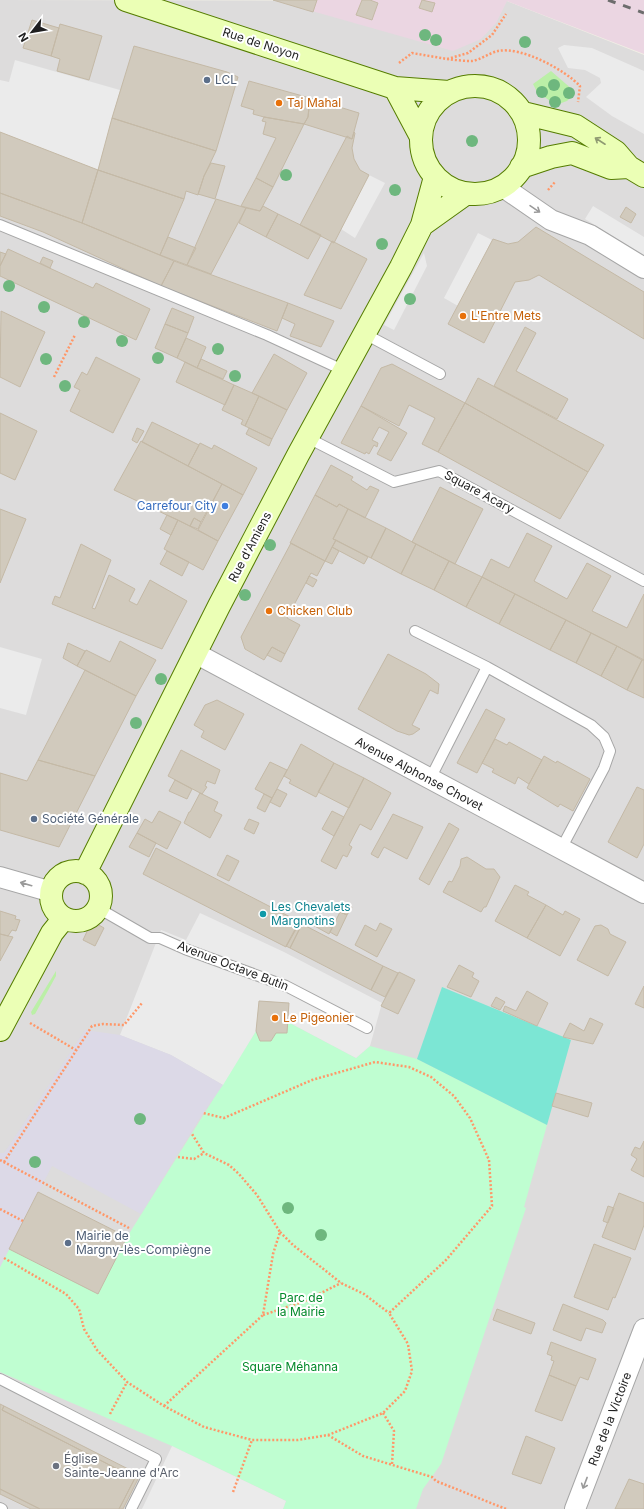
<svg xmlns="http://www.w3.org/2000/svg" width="644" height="1509" font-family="Inter,sans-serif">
	<rect width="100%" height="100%" fill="#f1efe5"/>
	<path fill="#dddcdc" d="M0 0 507 1 644 55V1509H0Z"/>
	<path fill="#ebd6e2" d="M273 0H644V54L507 1 496 23 481 39 453 51Z"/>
	<path fill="#bbefa7" d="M551 71 573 90V95L567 101 556 105 537 92 533 84Z
		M56 971V976L35 1014 32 1015 31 1012Z"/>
	<path fill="#bffed1" d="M288 1022 356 1058 370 1046 417 1059 547 1125 524 1207 526 1208 441 1464 423 1489 416 1509H283L286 1501 172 1446 0 1372V1267L9 1249 98 1294 127 1237 256 1031 286 1033Z"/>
	<path fill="#7ce6d4" d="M442 987 571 1040 547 1125 417 1059Z"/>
	<path fill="#ebebeb" d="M564 45 592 48 644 71V134L612 116 586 97 601 83 600 78 585 70 568 68 558 48Z
		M15 60 120 90 98 170 0 132V80L9 82Z
		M369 175 385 183 355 238 341 229Z
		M593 206 644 237V255L585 219Z
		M478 233 492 240 458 306 444 298Z
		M424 253 427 266 394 330 384 325Z
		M0 647 42 659 26 715 0 708Z
		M200 913 284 952 382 1003 370 1046 356 1058 288 1022 289 1003 259 1001 256 1031 223 1085 171 1055 120 1035 161 930 186 940Z
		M172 1446 286 1501 283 1509H142Z"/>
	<path fill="#dcd9e7" d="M85 1030 120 1035 171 1055 223 1085 203 1113 141 1214 52 1166 0 1267V1153H4L11 1143Z"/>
	<path fill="#d1cabd" stroke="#c4b9a6" d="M273 0H317L313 12Z
		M362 0H370L378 3 372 20 356 15Z
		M422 0 435 3 432 12 419 8Z
		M32 20 59 28 51 56 23 48Z
		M60 24 102 36 89 80 57 71 60 59 51 56Z
		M134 46 227 72 238 77 216 151 112 118Z
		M249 81 310 98 308 117 304 124 264 117 253 114 254 110 241 106Z
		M310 98 359 113 352 139 304 124 308 117Z
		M264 117 304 124 273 187 256 178 276 138 263 134 266 122 262 121Z
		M112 118 216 151 204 176 198 195 186 191 184 199 98 170Z
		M0 132 98 170 82 223 0 193Z
		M354 132 355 133 352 148 354 159 360 170 369 175 334 243 300 225 347 136 352 139Z
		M211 163 225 166 215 199 198 194 204 176Z
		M98 170 184 199 160 255 82 223Z
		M256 178 273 187 260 211 241 206Z
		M0 193 82 223 174 261 161 286 43 232 0 216Z
		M216 199 246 208 211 274 187 265Z
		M263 206 278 214 266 237 239 223 246 208 260 211Z
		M626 207 636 214 631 223 620 217Z
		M278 214 321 235 308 259 266 237Z
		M536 227 644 292V339L539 275 529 280 515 282 484 343 448 324 493 239 508 244 518 242Z
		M168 237 196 248 187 265 160 255Z
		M332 241 367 259 341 309 304 295Z
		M8 249 93 288 96 283 150 309 136 340 0 276V266Z
		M0 252 6 254 0 266Z
		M43 257 53 261 50 268 40 263Z
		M174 261 288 303 277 331 161 286Z
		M288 303 334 321 321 347 290 336 295 324 282 318Z
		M172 308 194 317 188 333 165 324Z
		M1 311 45 332 20 387 0 377Z
		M165 324 188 333 177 358 155 348Z
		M525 327 536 333 516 371 568 399 557 419 494 386Z
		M186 338 206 347 197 368 177 358Z
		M274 354 307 373 287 410 252 393Z
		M96 357 140 379 113 433 70 411 80 390 74 387 82 372 87 375Z
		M201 359 227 371 223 379 197 368Z
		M185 362 234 385 225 405 176 382Z
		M392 364 465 403 438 452 422 444 435 418 409 405 399 426 361 406 381 368Z
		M478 378 604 445 588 472 465 403Z
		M234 385 259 396 245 426 241 424 243 420 222 410Z
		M259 396 287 410 272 439 245 426Z
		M465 403 588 472 560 519 438 452Z
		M361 406 407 433 391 461 377 454 389 432 379 427 372 440 378 443 377 447 374 445 369 454 366 452 365 454 341 443Z
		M0 413 37 431 15 480 0 473Z
		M152 422 199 445 188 466 142 442Z
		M137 428 144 431 137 443 132 440Z
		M249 428 272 439 269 446 246 434Z
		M141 441 222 484 201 522 194 518 190 526 114 490Z
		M200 443 212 449 214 445 257 468 243 495 188 466Z
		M331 465 353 477 351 480 367 490 370 486 379 490 365 518 339 504 337 507 315 495Z
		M222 484 243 495 218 541 198 530Z
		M440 487 483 509 455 564 412 542Z
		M315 495 337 507 339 504 348 509 333 539 336 540 325 561 290 543Z
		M0 509 26 519 0 583Z
		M348 509 386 528 371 558 333 539Z
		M167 515 178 520 171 535 160 529Z
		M194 518 201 522 198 529 190 526Z
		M178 520 218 541 203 570 164 549Z
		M386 528 416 544 401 574 371 558Z
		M527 533 552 546 534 581 567 599 587 563 611 576 592 611 627 628 644 594V660L482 577 491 559 509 568Z
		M336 540 368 557 364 564 332 547Z
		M291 543 325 561 317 576 311 573 287 618 300 625 285 654 272 647 264 660 245 649 241 637Z
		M81 544 111 560 92 608 95 609 109 575 135 589 129 601 137 605 150 580 187 601 162 649 52 604 55 596 60 598Z
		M416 544 449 561 434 590 401 574Z
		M332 547 339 551 332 564 325 561Z
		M167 551 189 562 182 576 160 564Z
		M449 561 482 577 466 607 434 590Z
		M309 576 317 580 313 587 306 583Z
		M482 577 515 594 499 624 466 607Z
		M515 594 566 620 550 650 499 624Z
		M566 620 591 633 576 663 550 650Z
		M591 633 617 646 601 676 576 663Z
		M120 641 156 660 136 696 77 666 86 650 110 662Z
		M68 643 85 651 77 666 63 658Z
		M617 646 642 660 627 690 601 676Z
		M272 647 285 654 281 662 267 655Z
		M388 654 426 674 439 684 438 694 430 690 412 725 420 729 413 734 409 735 397 731 358 709Z
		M642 660H644V698L627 690Z
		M85 670 136 696 95 776 38 760Z
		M217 700 244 714 225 750 201 737 204 731 194 725 205 705Z
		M486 709 505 719 477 773 457 763Z
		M495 739 507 745 509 742 542 760 529 784 518 777 515 784 492 772 494 769 482 763Z
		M301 744 334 763 316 797 289 783 291 780 284 776Z
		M181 750 220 770 215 784 207 781 205 786 207 787 202 794 168 776Z
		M544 756 556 763 557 761 590 779 573 811 560 804 558 807 527 788Z
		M38 760 95 776 59 847 0 830V773L27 781Z
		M270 762 287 770 272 798 255 789Z
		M334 763 364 778 349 808 318 792Z
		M364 778 391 793 371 830 360 824 349 845 352 847 347 857 343 855 336 869 321 861Z
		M175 780 192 789 187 799 169 791Z
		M637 787 644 790V844L637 858 608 842Z
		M277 789 287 794 280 807 270 802Z
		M200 793 218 802 214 811 222 815 210 838 184 823 189 812H190Z
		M264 794 272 798 265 812 257 808Z
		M159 811 181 822 167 849 137 833 145 819 152 823Z
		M332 811 344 817 334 836 322 829Z
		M393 814 423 827 407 859 384 847 378 858 371 854Z
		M249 819 259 823 254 834 244 829Z
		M449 823 459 829 429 885 419 879Z
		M137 833 156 843 149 857 129 847Z
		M156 848 300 922 286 947 143 874Z
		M227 855 239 861 229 881 217 875Z
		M467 857 486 869H494L500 877 486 907H484L481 912 443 892 449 881 452 882 460 866 461 859Z
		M515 885 529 892 527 895 546 905 527 938 495 921Z
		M345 903 352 907 347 915 340 912Z
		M546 905 563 915 565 911 580 919 560 956 527 938Z
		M0 911 16 916 15 919 20 920 16 931 12 930 8 936 0 934Z
		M340 912 347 915 337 936 330 932Z
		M314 919 332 928 329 934 311 924Z
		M92 921 104 928 95 946 83 940Z
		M299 922 302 924 290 948 286 946Z
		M380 923 392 929 377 957 355 945 365 925 376 931Z
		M302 924 383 966 371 990 290 948Z
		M601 925 608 929 610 934 626 942 608 976 577 960 595 926Z
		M0 934 13 937 0 961Z
		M459 965 474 973 472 977 479 981 471 997 447 987Z
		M383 966 398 973 385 997 371 990Z
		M399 972 415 980 398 1014 381 1006Z
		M644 986V1008L635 1004Z
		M527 991 548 1003 537 1026 503 1011 505 1006 516 1011Z
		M496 997 505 1002 500 1010 491 1006Z
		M259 1001 289 1003 287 1033H276L271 1041H260L256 1031Z
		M590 1018 603 1024 593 1044 563 1037 570 1023 584 1031Z
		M556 1093 592 1103 588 1117 552 1106Z
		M644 1141V1177L631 1170 637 1159 631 1155 635 1147 640 1149Z
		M38 1192 127 1237 98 1294 9 1249Z
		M619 1193 644 1203V1225L635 1250 602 1237Z
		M608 1206 614 1208 608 1223 603 1221Z
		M594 1244 631 1258 615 1298 613 1297 608 1310 574 1297Z
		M563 1304 603 1320 606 1323 602 1333 586 1328 581 1341 553 1330Z
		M497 1309 535 1323 531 1334 493 1320Z
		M551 1342 596 1359 588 1380 580 1377 576 1386 549 1375 554 1361 551 1360 552 1356 547 1354Z
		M549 1375 576 1386 562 1421 535 1411Z
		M0 1404 4 1406 2 1410 135 1478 119 1509H40L0 1489Z
		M4 1406 140 1475 123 1509H119L135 1478 2 1410Z
		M526 1436 555 1448 541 1484 512 1474Z
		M629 1479 644 1484V1509H615Z
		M0 1489 40 1509H31L0 1494Z"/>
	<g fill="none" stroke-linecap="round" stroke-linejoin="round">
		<g stroke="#a6a6a6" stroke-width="12">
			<path id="lane" d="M0 225 267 335 345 371
				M365 334 440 374
				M308 438 394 482 439 471 644 581
				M415 631 487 667 591 725 604 737 610 751 604 768 561 849
				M430 779 487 667
				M98 908 150 938H160L185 949 286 986 367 1028
				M0 1379 156 1459 131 1509
				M0 1508 2 1509"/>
		</g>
		<g stroke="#a6a6a6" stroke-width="22">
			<path id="street" d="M503 187 551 220 590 235 644 268
				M195 653 644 893
				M0 877 52 892
				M575 1509 644 1329"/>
		</g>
		<g stroke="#557d00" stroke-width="24">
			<path id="secondary" d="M126 0 395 88 449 92
				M421 140a54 54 0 1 1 108 0a54 54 0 1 1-108 0Z
				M395 88 420 135
				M523 113 576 126 616 152 629 167 644 176
				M521 167 551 157 572 153 611 168 629 167
				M422 225 464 195
				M51 896a25 25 0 1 1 50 0a25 25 0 1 1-50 0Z
				M85 873 219 606 298 455 401 267 422 225 435 177
				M0 1030 52 933 64 918"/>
		</g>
		<path stroke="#ff9768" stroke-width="2.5" stroke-dasharray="2 2" stroke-linecap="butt" d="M447 59C455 60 464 61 472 61 480 60 489 53 498 51 521 46 565 70 580 86L578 102
			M399 63 412 53 447 59 468 53 492 35 506 14
			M548 190 555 182
			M54 377 75 335
			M30 1023 76 1050
			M178 1157 194 1159 204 1153
			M0 1160 129 1228
			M4 1162 92 1026 103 1024 124 1025 142 1003
			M0 1209 23 1221
			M280 1232 293 1245 341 1283 364 1294 389 1313
			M4 1258 66 1294 79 1309 84 1329 97 1350 127 1382 164 1406 204 1427 252 1440H298L328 1435 383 1413 405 1391 412 1371 408 1344 389 1313 446 1260 492 1206 489 1160 470 1118 454 1096 431 1077 409 1067 375 1062 312 1080 224 1118 203 1113
			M263 1315 305 1301 341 1283
			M164 1406 263 1315 273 1254 280 1232 257 1195 239 1174 229 1165 204 1153 192 1134
			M383 1413 394 1431 392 1464
			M110 1414 127 1382
			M328 1435 363 1456 432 1477 436 1481 506 1509
			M233 1492 252 1440"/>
		<use href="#lane" stroke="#fff" stroke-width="10"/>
		<use href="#street" stroke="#fff" stroke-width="20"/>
		<use href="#secondary" stroke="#ebffb5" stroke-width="22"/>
		<path stroke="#6d6d6d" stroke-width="3" stroke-dasharray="8 8" stroke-linecap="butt" d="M608 0 644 13"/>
	</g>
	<g fill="#6eb77e">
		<circle cx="425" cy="35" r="6"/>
		<circle cx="436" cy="40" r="6"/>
		<circle cx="525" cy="42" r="6"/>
		<circle cx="554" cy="85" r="6"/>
		<circle cx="542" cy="92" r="6"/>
		<circle cx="569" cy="93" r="6"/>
		<circle cx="555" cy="102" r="6"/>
		<circle cx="472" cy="141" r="6"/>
		<circle cx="286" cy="175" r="6"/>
		<circle cx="395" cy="190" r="6"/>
		<circle cx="382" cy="244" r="6"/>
		<circle cx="9" cy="286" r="6"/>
		<circle cx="410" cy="299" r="6"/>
		<circle cx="44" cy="307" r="6"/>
		<circle cx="84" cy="322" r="6"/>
		<circle cx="122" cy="341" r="6"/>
		<circle cx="218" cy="349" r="6"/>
		<circle cx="158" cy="358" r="6"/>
		<circle cx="46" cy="359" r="6"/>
		<circle cx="235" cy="376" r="6"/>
		<circle cx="65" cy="386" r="6"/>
		<circle cx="270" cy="545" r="6"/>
		<circle cx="245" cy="595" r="6"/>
		<circle cx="161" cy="679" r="6"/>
		<circle cx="136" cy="723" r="6"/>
		<circle cx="140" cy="1119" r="6"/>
		<circle cx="35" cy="1162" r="6"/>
		<circle cx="288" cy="1208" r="6"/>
		<circle cx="321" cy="1235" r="6"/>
	</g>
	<defs><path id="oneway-shaft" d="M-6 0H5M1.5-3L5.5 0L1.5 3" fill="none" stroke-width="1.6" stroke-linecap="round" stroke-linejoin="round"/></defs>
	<use stroke="#8f9a72" href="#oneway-shaft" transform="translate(600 141) rotate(-147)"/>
	<g stroke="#9a9a9a">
		<use href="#oneway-shaft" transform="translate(535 209) rotate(34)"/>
		<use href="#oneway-shaft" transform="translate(26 884) rotate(-164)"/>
		<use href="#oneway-shaft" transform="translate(585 1483) rotate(111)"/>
	</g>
	<g fill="#5c6f8a" stroke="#fff" stroke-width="1.5">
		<circle cx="207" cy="80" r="4"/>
		<circle cx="34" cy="819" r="4"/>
		<circle cx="68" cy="1243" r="4"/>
	</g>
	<g fill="#e8710a" stroke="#fff" stroke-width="1.5">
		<circle cx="279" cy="103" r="4"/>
		<circle cx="463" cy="316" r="4"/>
		<circle cx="269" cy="611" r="4"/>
		<circle cx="275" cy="1018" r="4"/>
	</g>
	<circle fill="#3f7fe0" stroke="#fff" stroke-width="1.5" cx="225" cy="506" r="4"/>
	<circle fill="#0f9aa8" stroke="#fff" stroke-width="1.5" cx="263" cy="914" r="4"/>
	<circle fill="#6b7280" stroke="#fff" stroke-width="1.5" cx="56" cy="1466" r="4"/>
	<g text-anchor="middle" stroke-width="4" stroke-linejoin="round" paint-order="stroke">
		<g font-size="12" fill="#1f1f1f" stroke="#fff">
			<text transform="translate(261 44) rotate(18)" y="4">Rue de Noyon</text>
			<text transform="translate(479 492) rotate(28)" y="4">Square Acary</text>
			<text transform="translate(250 547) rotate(-62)" y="4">Rue d'Amiens</text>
			<text transform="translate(419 774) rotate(28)" y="4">Avenue Alphonse Chovet</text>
			<text transform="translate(233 966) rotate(21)" y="4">Avenue Octave Butin</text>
			<text transform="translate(610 1419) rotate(-69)" y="4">Rue de la Victoire</text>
		</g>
		<g font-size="12" fill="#4e5e75" stroke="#fff" text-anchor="start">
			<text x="215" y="84">LCL</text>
			<text x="42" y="823">Société Générale</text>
			<text x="76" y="1240">Mairie de<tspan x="76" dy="14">Margny-lès-Compiègne</tspan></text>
		</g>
		<g font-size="12" fill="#c56008" stroke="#fff" text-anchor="start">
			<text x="287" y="107">Taj Mahal</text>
			<text x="471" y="320">L'Entre Mets</text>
			<text x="277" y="615">Chicken Club</text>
			<text x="283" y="1022">Le Pigeonier</text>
		</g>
		<g font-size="12" fill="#366cbe" stroke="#fff" text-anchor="end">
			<text x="217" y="510">Carrefour City</text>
		</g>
		<g font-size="12" fill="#0d838f" stroke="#fff" text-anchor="start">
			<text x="271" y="911">Les Chevalets<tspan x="271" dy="14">Margnotins</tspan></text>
		</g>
		<g font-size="12" fill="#02892a" stroke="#fff">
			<text x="301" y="1302">Parc de<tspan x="301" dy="14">la Mairie</tspan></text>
			<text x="290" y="1371">Square Méhanna</text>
		</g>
		<g font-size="12" fill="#5b616d" stroke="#fff" text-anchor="start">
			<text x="64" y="1463">Église<tspan x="64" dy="14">Sainte-Jeanne d'Arc</tspan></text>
		</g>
	</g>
	<g transform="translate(32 32) rotate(239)" stroke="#ffffff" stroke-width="3" paint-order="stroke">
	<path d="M0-3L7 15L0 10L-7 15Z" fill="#1f1f1f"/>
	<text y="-6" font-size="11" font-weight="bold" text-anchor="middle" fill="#1f1f1f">N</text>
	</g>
</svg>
